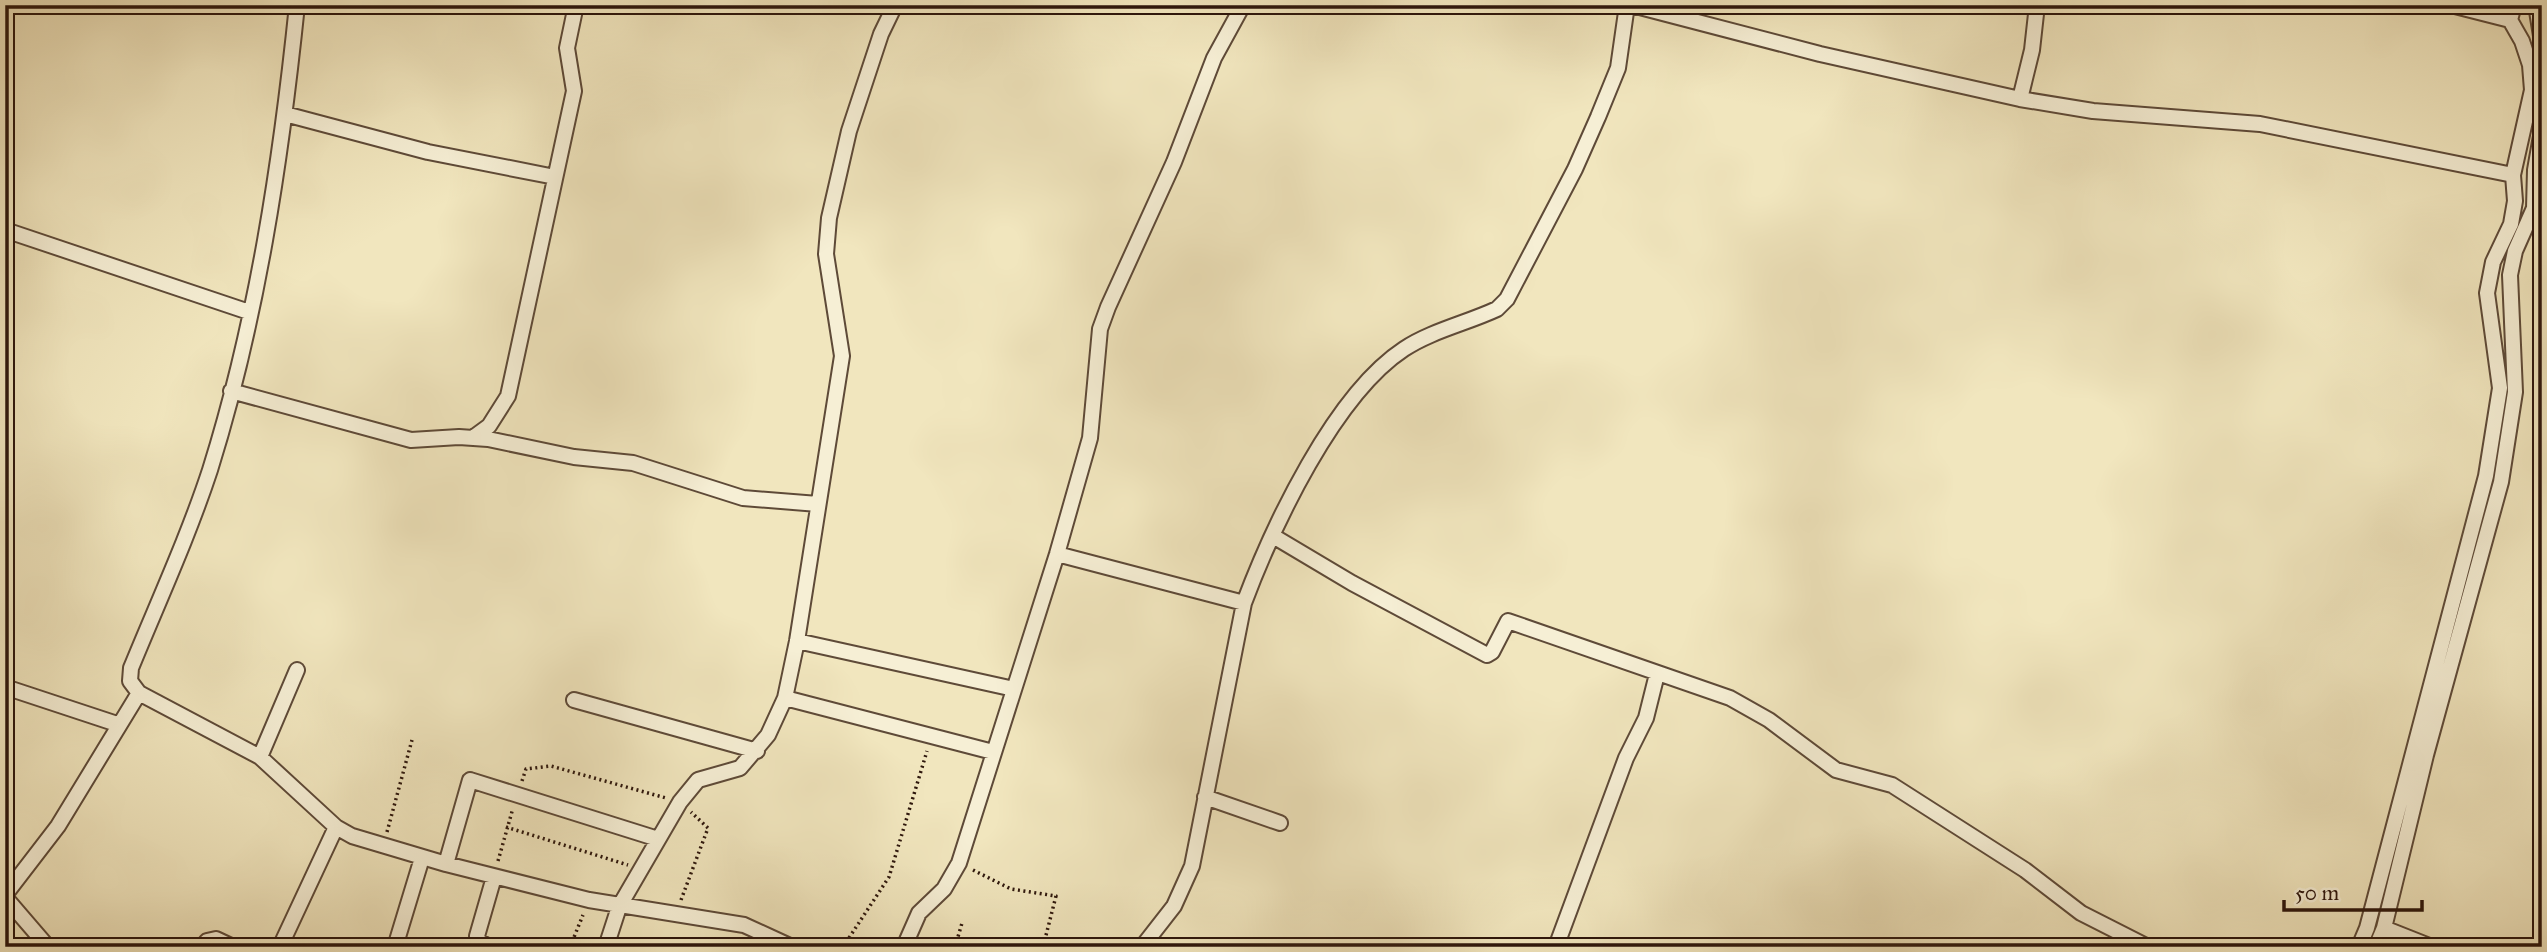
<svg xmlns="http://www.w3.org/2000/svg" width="2547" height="952" font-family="'IM FELL Great Primer',serif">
	<rect width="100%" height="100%" fill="#f1e6be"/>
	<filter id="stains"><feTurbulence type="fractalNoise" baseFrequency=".00286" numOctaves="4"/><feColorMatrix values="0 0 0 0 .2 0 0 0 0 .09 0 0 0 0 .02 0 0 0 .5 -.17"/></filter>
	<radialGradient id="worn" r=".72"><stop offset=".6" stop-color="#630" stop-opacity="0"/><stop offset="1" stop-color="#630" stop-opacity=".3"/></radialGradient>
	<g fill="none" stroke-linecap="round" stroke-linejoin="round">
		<g stroke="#5e4a38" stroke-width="18">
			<path id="minor" d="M1632 5 1820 54 2020 99 2032 50 2037 5
				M2451 5 2510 20
				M2536 5 2542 42
				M2020 99 2093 111 2260 124 2513 175
				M285 114 428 152 555 177
				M5 230 249 312
				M231 391 411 440 459 437 488 439 574 457 633 463 743 498 818 504
				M474 437 489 426 508 396 574 91 567 48 576 5
				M1273 536 1352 583 1487 655 1492 652 1508 621 1730 698 1769 720 1836 770 1892 785 2025 870 2081 913 2148 947
				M1057 554 1244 603
				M797 641 1014 689
				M5 687 117 724
				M139 693 260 757 336 827 352 836 446 864 589 900 744 925 792 947
				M785 698 993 752
				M574 700 757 751
				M260 757 297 670
				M1205 797 1280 823
				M446 864 470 780 658 839
				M5 895 58 826 139 693 130 681 131 668C158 602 188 537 210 470 257 320 281 161 297 5
				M5 897 48 947
				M2384 928 2432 947
				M202 947 207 941 216 939 233 947
				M280 947 336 827
				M395 947 422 858
				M489 947 477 940V936L494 877
				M606 947 619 907 680 802 698 780 740 768 768 735 785 698 797 641 842 356 826 254 829 218 849 131 881 34 895 5
				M904 947 919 913 944 889 959 863 1057 554 1090 438 1100 329 1108 307 1174 162 1214 58 1243 5
				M1142 947 1174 906 1192 866 1244 603C1273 526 1334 395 1404 349 1431 331 1467 323 1497 309L1507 299 1575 169 1598 117 1618 68 1627 5
				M1556 947 1626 758 1646 718 1657 674
				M2359 947 2367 928 2486 476 2500 388 2487 293 2493 262 2511 224 2515 201 2513 175 2532 90 2530 65 2522 41 2510 20 2514 5
				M2376 947 2384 928 2426 755 2501 482 2515 392 2510 275 2515 251 2534 208 2535 170 2542 130"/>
		</g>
		<path stroke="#2d160c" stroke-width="3.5" stroke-dasharray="2 3.5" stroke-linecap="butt" d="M522 781 526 769 551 766 666 798
			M506 827 628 865
			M387 832 412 740
			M498 861 513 808
			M973 870 1011 889 1056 896 1043 947
			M681 900 708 828 691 812
			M570 947 583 915
			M843 947 889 877 927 751
			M955 947 962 923"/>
		<use href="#minor" stroke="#f6efd5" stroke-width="14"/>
	</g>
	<rect width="2547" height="952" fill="none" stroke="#f1e6be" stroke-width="28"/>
	<rect x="7" y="7" width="2533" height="938" fill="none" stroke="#2d160c" stroke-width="3.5"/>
	<rect x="14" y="14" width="2519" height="924" fill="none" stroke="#2d160c" stroke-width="2"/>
	<path d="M2284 900v10h138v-10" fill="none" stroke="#2d160c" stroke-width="3.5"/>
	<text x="2295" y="900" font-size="21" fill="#2d160c" stroke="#f6efd5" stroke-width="5" paint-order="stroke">50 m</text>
	<rect width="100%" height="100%" filter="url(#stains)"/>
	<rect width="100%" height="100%" fill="url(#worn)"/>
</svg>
